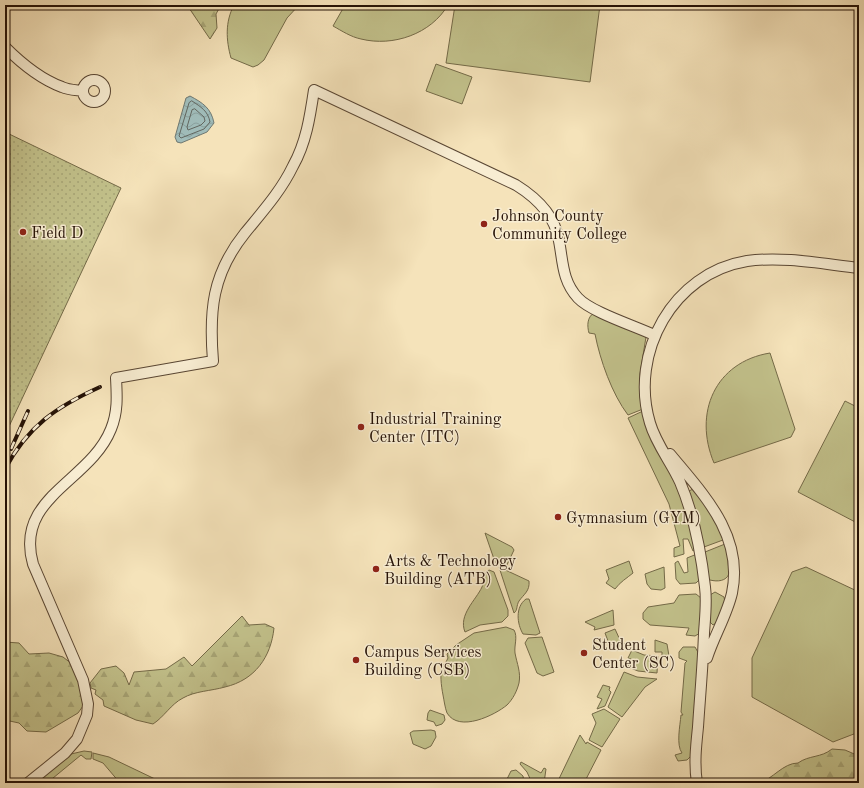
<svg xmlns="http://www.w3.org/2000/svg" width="864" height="788" font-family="'Old Standard TT',serif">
	<defs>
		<pattern id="forest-firs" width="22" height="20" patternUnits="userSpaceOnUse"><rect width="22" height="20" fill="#c2c18b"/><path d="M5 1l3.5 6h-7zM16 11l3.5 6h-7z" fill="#a7a576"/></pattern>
		<pattern id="park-dots" width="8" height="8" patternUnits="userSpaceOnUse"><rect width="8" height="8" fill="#c2c18b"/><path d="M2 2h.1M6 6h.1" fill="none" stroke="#a7a576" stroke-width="1.8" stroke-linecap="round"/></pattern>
		<pattern id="water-waves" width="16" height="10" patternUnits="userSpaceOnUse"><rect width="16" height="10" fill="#a0bcb9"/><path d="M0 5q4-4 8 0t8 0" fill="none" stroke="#8aa19e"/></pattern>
	</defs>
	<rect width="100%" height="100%" fill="#f5e3ba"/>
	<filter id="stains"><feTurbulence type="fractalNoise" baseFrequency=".005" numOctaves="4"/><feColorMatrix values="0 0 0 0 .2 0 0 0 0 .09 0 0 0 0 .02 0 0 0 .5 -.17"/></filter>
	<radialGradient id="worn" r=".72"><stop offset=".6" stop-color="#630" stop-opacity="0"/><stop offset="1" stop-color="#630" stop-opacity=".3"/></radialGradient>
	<path fill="#c2c18b" stroke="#746a48" d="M234 5H299L287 18 264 60 258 65 253 67 231 58C226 40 225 22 234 5Z
		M345 5H448C431 34 393 47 361 39 351 37 342 31 333 26Z
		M455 5H600L590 82 446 63Z
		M436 64 472 77 462 104 426 91Z
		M594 313 645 335 646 337 640 374 643 409 628 415C612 394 600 360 595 334L589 333C587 326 587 317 594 313Z
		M770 353 795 429 791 437 714 463C693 413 715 362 770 353Z
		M845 401 859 408V524L798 492Z
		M643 411 682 498 697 549 693 551 688 539H683L684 554 674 557V548L680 546 669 504 628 418Z
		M693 489 715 514 723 540 704 547 689 491Z
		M485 533 512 547 514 550 506 567 495 562Z
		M725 544H727L729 574C726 581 718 582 710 580L708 578 705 552Z
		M697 554 700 579 696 583 680 584 676 579 675 563 678 561 684 573 688 572 687 558Z
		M629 561 633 573C627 578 620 582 615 589L606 583 609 579 606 570Z
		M499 567 529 581C530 591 524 594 519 601 516 606 518 610 514 613Z
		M664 567 665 588 661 590 651 589 647 584 645 574Z
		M806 567 859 592V732L833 742 752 697V658L792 572Z
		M489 570 494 572 508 610V616L502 622 480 625 465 632C458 615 476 600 482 587 485 581 483 573 489 570Z
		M715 592 724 597 725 602 716 623 713 625 710 622V595Z
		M696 594 701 598 700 633 695 636 686 635 689 628 650 625 643 619V613L648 607 674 603 679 595Z
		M526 599H529L540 633 536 635 523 634C517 624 515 607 526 599Z
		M613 610 614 625 594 630 595 627 585 622Z
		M506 627 514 630C518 637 514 645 515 653 517 664 521 672 519 683 517 691 513 699 507 705 495 715 459 733 447 713 445 708 444 700 443 695 441 685 440 674 442 665L445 664 448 658 447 654 456 645 474 633Z
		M615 629 620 640 625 644 618 651 608 641 605 633Z
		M542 637 554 672 543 676 537 673 525 643 528 638Z
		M655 640 667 644 669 656H662V652H655Z
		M683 647H695L699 654 692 755 687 760 678 761 675 755 682 753C676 745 680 726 681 715H683L681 712 685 663 687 661 679 658V652Z
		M632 650 644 655 658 656 657 673 638 671 628 667 631 659 628 658Z
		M624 672 637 677 657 679 645 687 622 717 608 707Z
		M603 685 610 687 609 690 611 692 605 706 597 709 602 699 597 697Z
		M604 709 620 719 602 747 589 740 596 723 592 714Z
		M430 710 444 715 445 720 442 724 436 726 434 722 427 720 428 713Z
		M431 730 435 731 436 737 431 746 425 749 413 744 410 733 413 731Z
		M580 735 586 744 587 742 601 750 584 783H557Z
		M84 751 92 752 91 759H86L81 755 47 783H35L71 754Z
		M93 753 109 757 155 779 153 783H120L103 763 93 759Z
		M521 762 541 773 544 768 546 769 544 783H532L527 772 520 764Z
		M516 770 523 776 524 783H505L511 771Z"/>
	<path fill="url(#forest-firs)" stroke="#746a48" d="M191 5H221L216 14 217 28 210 39 189 8Z
		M242 616 249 625 265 624 274 628C271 657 255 680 225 687 211 691 195 691 183 698 171 704 164 717 153 724L136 720 104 706 103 700 95 694 96 690 91 688 90 683 101 669 116 666 124 673 129 685 134 672 166 669 184 657 192 666Z
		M5 642 19 643 29 654 49 653 63 657 72 664 82 690 83 706 78 713 46 732 27 731 19 723 5 720Z
		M832 749 845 750 859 756V783H759C773 779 783 763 798 763 809 755 821 758 832 749Z"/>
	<path fill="url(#park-dots)" stroke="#746a48" d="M5 132 121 188 5 435Z"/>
	<path fill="url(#water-waves)" stroke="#6f7871" d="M190 96C203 103 211 108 214 123L207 132 181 143 177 142 175 137 186 98Z"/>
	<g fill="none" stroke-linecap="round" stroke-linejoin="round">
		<path stroke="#626760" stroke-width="1" d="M192 101C201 107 208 111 210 122L204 129 181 138 179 136 189 103Z
			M195 109 204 117 205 121 201 125 188 130 187 127 192 110Z"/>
		<g stroke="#594633" stroke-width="12">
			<path id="minor" d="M5 47C21 63 40 79 62 87 68 90 76 90 83 91
				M83 91a11 11 0 1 1 22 0a11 11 0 1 1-22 0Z
				M670 454C703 494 744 535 732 593 727 615 714 636 707 658
				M28 783 65 753 77 739 87 715 88 704 83 680 33 564C14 497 90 482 111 429 118 412 117 396 116 378L213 361C209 311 212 274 245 233 263 211 281 191 293 166 306 143 310 117 314 90L516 185C537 198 555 215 559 241 563 261 562 281 578 298 591 312 635 326 654 335
				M697 783C694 764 696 746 698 727 700 696 703 664 704 633 705 618 707 602 705 587 701 552 694 515 680 482 671 462 656 444 650 423 629 353 673 273 747 261 784 256 823 264 859 268"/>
		</g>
		<use href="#minor" stroke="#f8edd2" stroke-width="10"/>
		<g stroke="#251206" stroke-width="4">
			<path id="rail" d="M11 449 28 411
				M5 469C28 426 56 407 100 387"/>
		</g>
		<use href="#rail" stroke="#f8edd2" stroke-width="2.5" stroke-dasharray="8" stroke-linecap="butt"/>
	</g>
	<g fill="#8f2418" stroke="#f8edd2" stroke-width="1.5">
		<circle cx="484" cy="224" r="4"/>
		<circle cx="23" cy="232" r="4"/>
		<circle cx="361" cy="427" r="4"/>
		<circle cx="558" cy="517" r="4"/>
		<circle cx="376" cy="569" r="4"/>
		<circle cx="584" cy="653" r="4"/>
		<circle cx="356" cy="660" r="4"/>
	</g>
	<g text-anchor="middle" stroke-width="3" stroke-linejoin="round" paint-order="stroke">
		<g font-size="16" fill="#251206" stroke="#f8edd2" text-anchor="start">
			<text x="492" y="221">Johnson County<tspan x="492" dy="18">Community College</tspan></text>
			<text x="31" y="238">Field D</text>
			<text x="369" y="424">Industrial Training<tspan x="369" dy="18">Center (ITC)</tspan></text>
			<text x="566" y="523">Gymnasium (GYM)</text>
			<text x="384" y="566">Arts &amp; Technology<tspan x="384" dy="18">Building (ATB)</tspan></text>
			<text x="592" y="650">Student<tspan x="592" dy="18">Center (SC)</tspan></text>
			<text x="364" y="657">Campus Services<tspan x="364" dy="18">Building (CSB)</tspan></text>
		</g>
	</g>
	<rect width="864" height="788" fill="none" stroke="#f5e3ba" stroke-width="20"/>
	<rect x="6" y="6" width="852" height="776" fill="none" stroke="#251206" stroke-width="2"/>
	<rect x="10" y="10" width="844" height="768" fill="none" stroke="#251206"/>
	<rect width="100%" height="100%" filter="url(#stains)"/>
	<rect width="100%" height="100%" fill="url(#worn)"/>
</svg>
